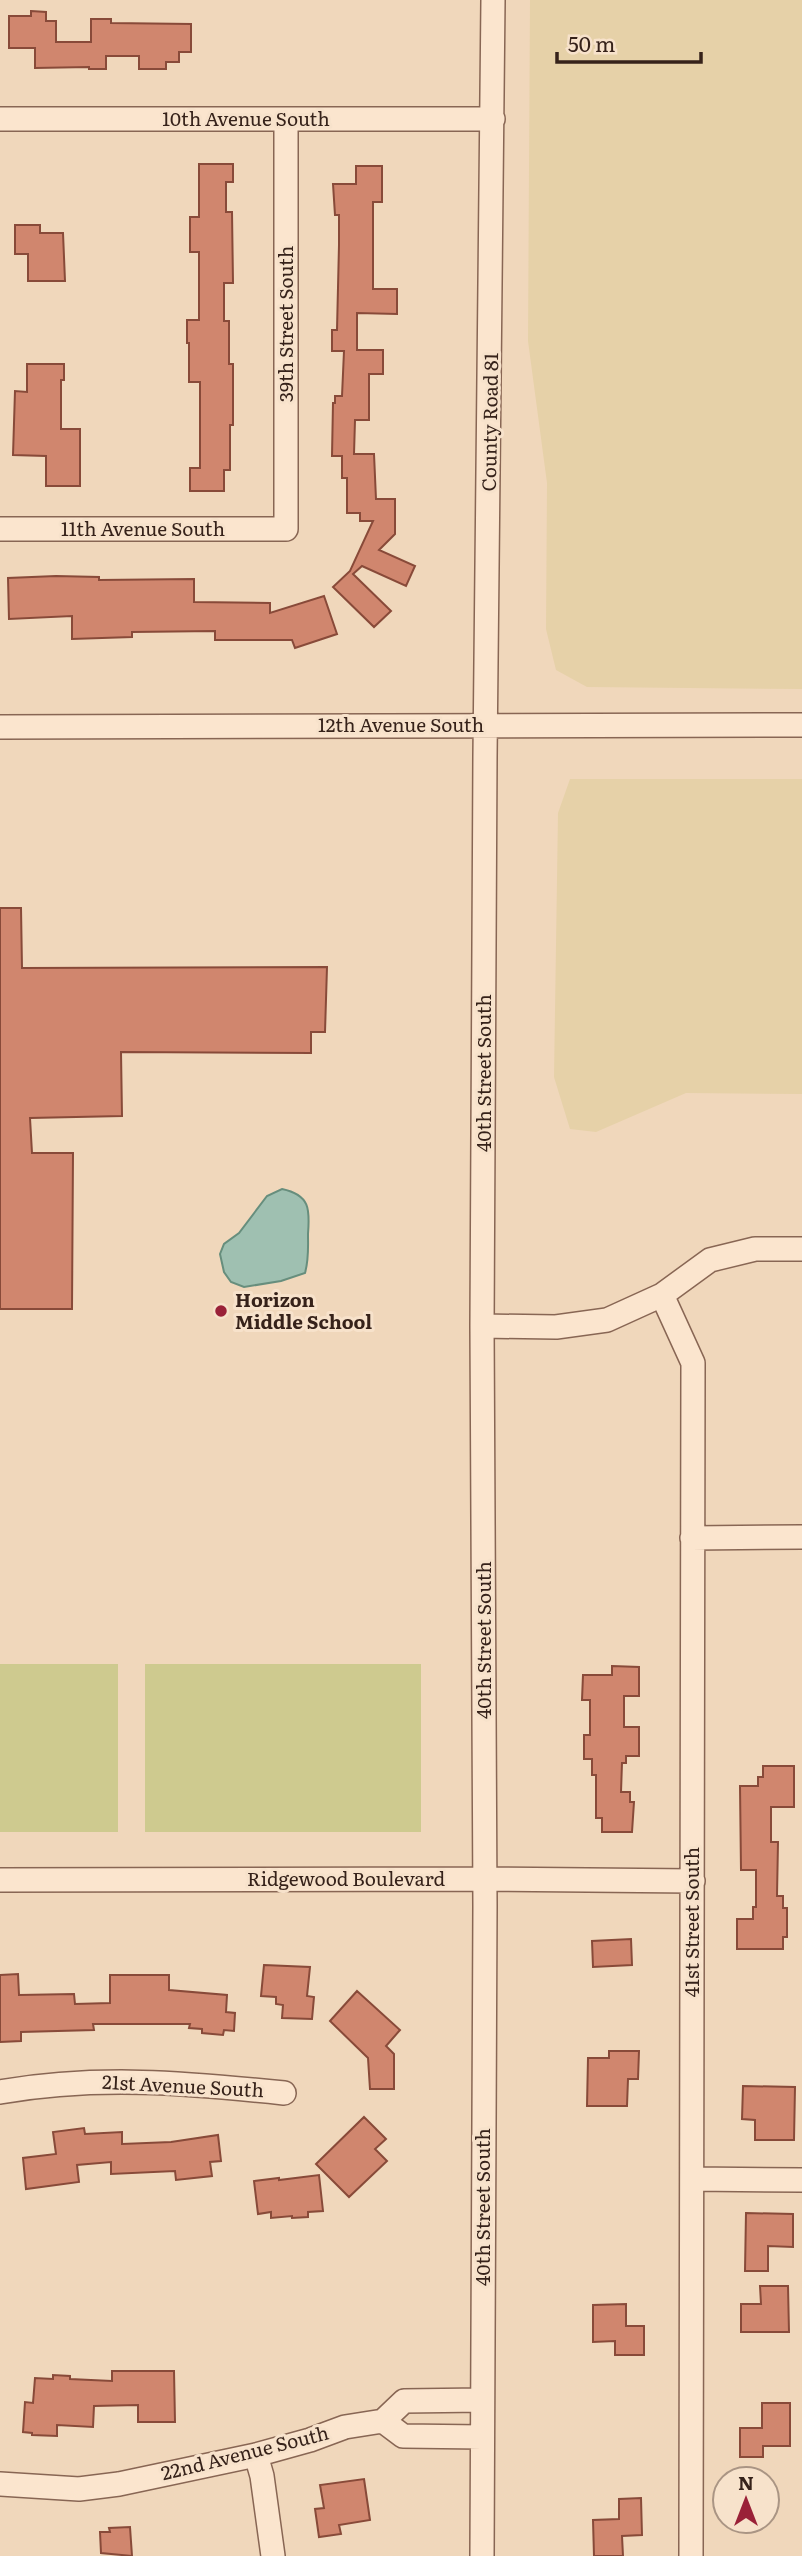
<svg xmlns="http://www.w3.org/2000/svg" width="802" height="2556" font-family="Literata,serif">
	<rect width="100%" height="100%" fill="#f0d7bb"/>
	<path fill="#e6d1a8" d="M530 0H802V689L587 687 556 670 546 629 547 483 528 341Z
		M570 779H802V1094L686 1093 596 1132 570 1129 554 1077 558 813Z"/>
	<path fill="#ceca8f" d="M0 1664H118V1832H0Z
		M145 1664H421V1832H145Z"/>
	<path fill="#9fc0b1" stroke="#678e7d" stroke-width="2" d="M282 1189C310 1195 310 1209 308 1234 308 1248 309 1259 305 1273L281 1281 244 1287 231 1282 224 1272 220 1254 224 1244 239 1233 267 1196Z"/>
	<path fill="#d0866e" stroke="#884a39" stroke-width="2" d="M31 11 46 12V21H56V42H91V19H111V23L191 24V52H179V62H166V69H139V56H106V69H89V67L35 68V48H9V16H31Z
		M199 164H233V182H226V212H232L233 283H224V321H229V364H233V425H230V470H224V491H190V468H200V382H189V343H187V320H199V252H190V217H199Z
		M356 166H382V202H373V289H397V314L357 313V350H383V374H369V420H355L354 454H374L376 499H395V534L379 550 415 566 406 586 362 566 353 574 391 611 374 627 333 587 350 571 373 521H360V513H347V478H342V456H332L333 403H335V396H342L344 351H332V330H337L339 245V215H335L333 184H356Z
		M15 225H40V233H63L65 281H28V254H15Z
		M27 364H64V380H61V429H80V486H46V456L13 455 15 391 27 392Z
		M56 576 99 577V580L194 579V602L270 603V613L324 596 337 634 295 648 292 640H215V631L132 632V637L72 639V616L9 619 8 578Z
		M0 908H21L22 968 327 967 325 1032H311V1053L121 1052 122 1116 30 1118 32 1153H73L72 1309H0Z
		M612 1666 639 1667V1696H624V1727H639V1756H626V1763H622L621 1792H630V1802H634L632 1832H602V1818H596V1775H592V1759H584V1735H590V1700H582L583 1675H612Z
		M763 1766H794V1807H771V1842H778L777 1896H783V1908H787V1937H783V1949H737V1919H753V1907H756V1870H741L740 1786H758V1777H763Z
		M631 1939 632 1965 593 1967 592 1941Z
		M264 1965 310 1967 307 1996 314 1997 312 2019 282 2018 283 2005 276 2004V1997L261 1996Z
		M18 1974 19 1995 74 1994 75 2004 110 2003V1975H169V1990L227 1995 226 2012 235 2013 234 2031 224 2030 223 2035 202 2033V2029L189 2028 190 2024H93L94 2030 21 2032V2041L0 2042V1975Z
		M357 1991 400 2030 386 2046 394 2054V2089H370L368 2058 330 2021Z
		M609 2051H639L638 2079H628L627 2106H587L588 2058H609Z
		M743 2086 795 2087 794 2140H755V2120L742 2119Z
		M364 2117 386 2139 375 2149 387 2161 349 2197 316 2164Z
		M84 2128 85 2134 122 2132V2144L171 2142 218 2135 221 2161 210 2162 212 2176 176 2180 175 2171 111 2174V2162L77 2165 79 2182 26 2189 23 2158 56 2154 53 2132Z
		M319 2175 323 2211 308 2212V2217L292 2218V2216L271 2218V2212L258 2214 254 2181 279 2178V2180Z
		M746 2213 793 2214V2247L768 2246V2271H745Z
		M760 2286H788L789 2332H741V2304H761Z
		M626 2304V2326H644V2355H615V2341L593 2342V2305Z
		M112 2371H174L175 2422H138V2405L94 2406 93 2427 57 2425V2436L32 2435V2433L23 2432 25 2402 33 2403 35 2378 53 2379V2375L70 2376V2379L112 2381Z
		M762 2403H790V2446H763V2457H740V2428H762Z
		M364 2479 370 2520 339 2525 341 2534 319 2537 315 2509 324 2508 320 2485Z
		M641 2498 642 2535 622 2536 623 2556H594L593 2520 619 2519V2499Z
		M130 2527 132 2556 101 2553 100 2532H110L109 2528Z"/>
	<g fill="none" stroke-linecap="round" stroke-linejoin="round">
		<g stroke="#886654" stroke-width="26">
			<path id="minor" d="M0 119H493
				M0 529H286V119
				M0 727 802 725
				M662 1295 693 1363 691 2556
				M482 1326 556 1327 607 1320 662 1295 710 1260 755 1249H802
				M692 1538 802 1537
				M0 1880 485 1879 693 1881
				M0 2092C98 2075 186 2083 284 2093
				M692 2179 802 2180
				M383 2421 403 2436 482 2437
				M256 2455 262 2476 273 2556
				M0 2484 79 2489 119 2484 256 2455 310 2440 345 2427 383 2421 404 2401 482 2400
				M482 2556 485 1906 482 1326 485 756 493 0"/>
		</g>
		<use href="#minor" stroke="#fbe5ce" stroke-width="23"/>
	</g>
	<circle fill="#9a2138" stroke="#f7e2cb" stroke-width="2.5" cx="221" cy="1311" r="7"/>
	<g text-anchor="middle" stroke-width="6" stroke-linejoin="round" paint-order="stroke">
		<g font-size="19" fill="#36221a" stroke="#f7e2cb">
			<text x="246" y="126">10th Avenue South</text>
			<text transform="translate(286 324) rotate(-90)" y="7">39th Street South</text>
			<text transform="translate(490 422) rotate(-89)" y="7">County Road 81</text>
			<text x="143" y="536">11th Avenue South</text>
			<text x="401" y="732">12th Avenue South</text>
			<text transform="translate(484 1073) rotate(-90)" y="7">40th Street South</text>
			<text transform="translate(484 1640) rotate(-90)" y="7">40th Street South</text>
			<text x="346" y="1886">Ridgewood Boulevard</text>
			<text transform="translate(692 1922) rotate(-90)" y="7">41st Street South</text>
			<text transform="translate(183 2086) rotate(3)" y="7">21st Avenue South</text>
			<text transform="translate(483 2207) rotate(-90)" y="7">40th Street South</text>
			<text transform="translate(245 2453) rotate(-14)" y="7">22nd Avenue South</text>
		</g>
		<g font-size="19" font-weight="bold" fill="#36221a" stroke="#f7e2cb" text-anchor="start">
			<text x="235" y="1307">Horizon<tspan x="235" dy="22">Middle School</tspan></text>
		</g>
	</g>
	<g transform="translate(746 2500)"><circle r="33" fill="#f7e2cb" stroke="#aa9584" stroke-width="2"/>
	<path d="M0-5L12 26L0 18L-12 26Z" fill="#9a2138"/>
	<text y="-10" font-size="19" font-weight="bold" text-anchor="middle" fill="#36221a">N</text>
	</g>
	<path d="M557 52v10h144v-10" fill="none" stroke="#36221a" stroke-width="3.5"/>
	<text x="568" y="52" font-size="21" fill="#36221a" stroke="#f7e2cb" stroke-width="5" paint-order="stroke">50 m</text>
</svg>
